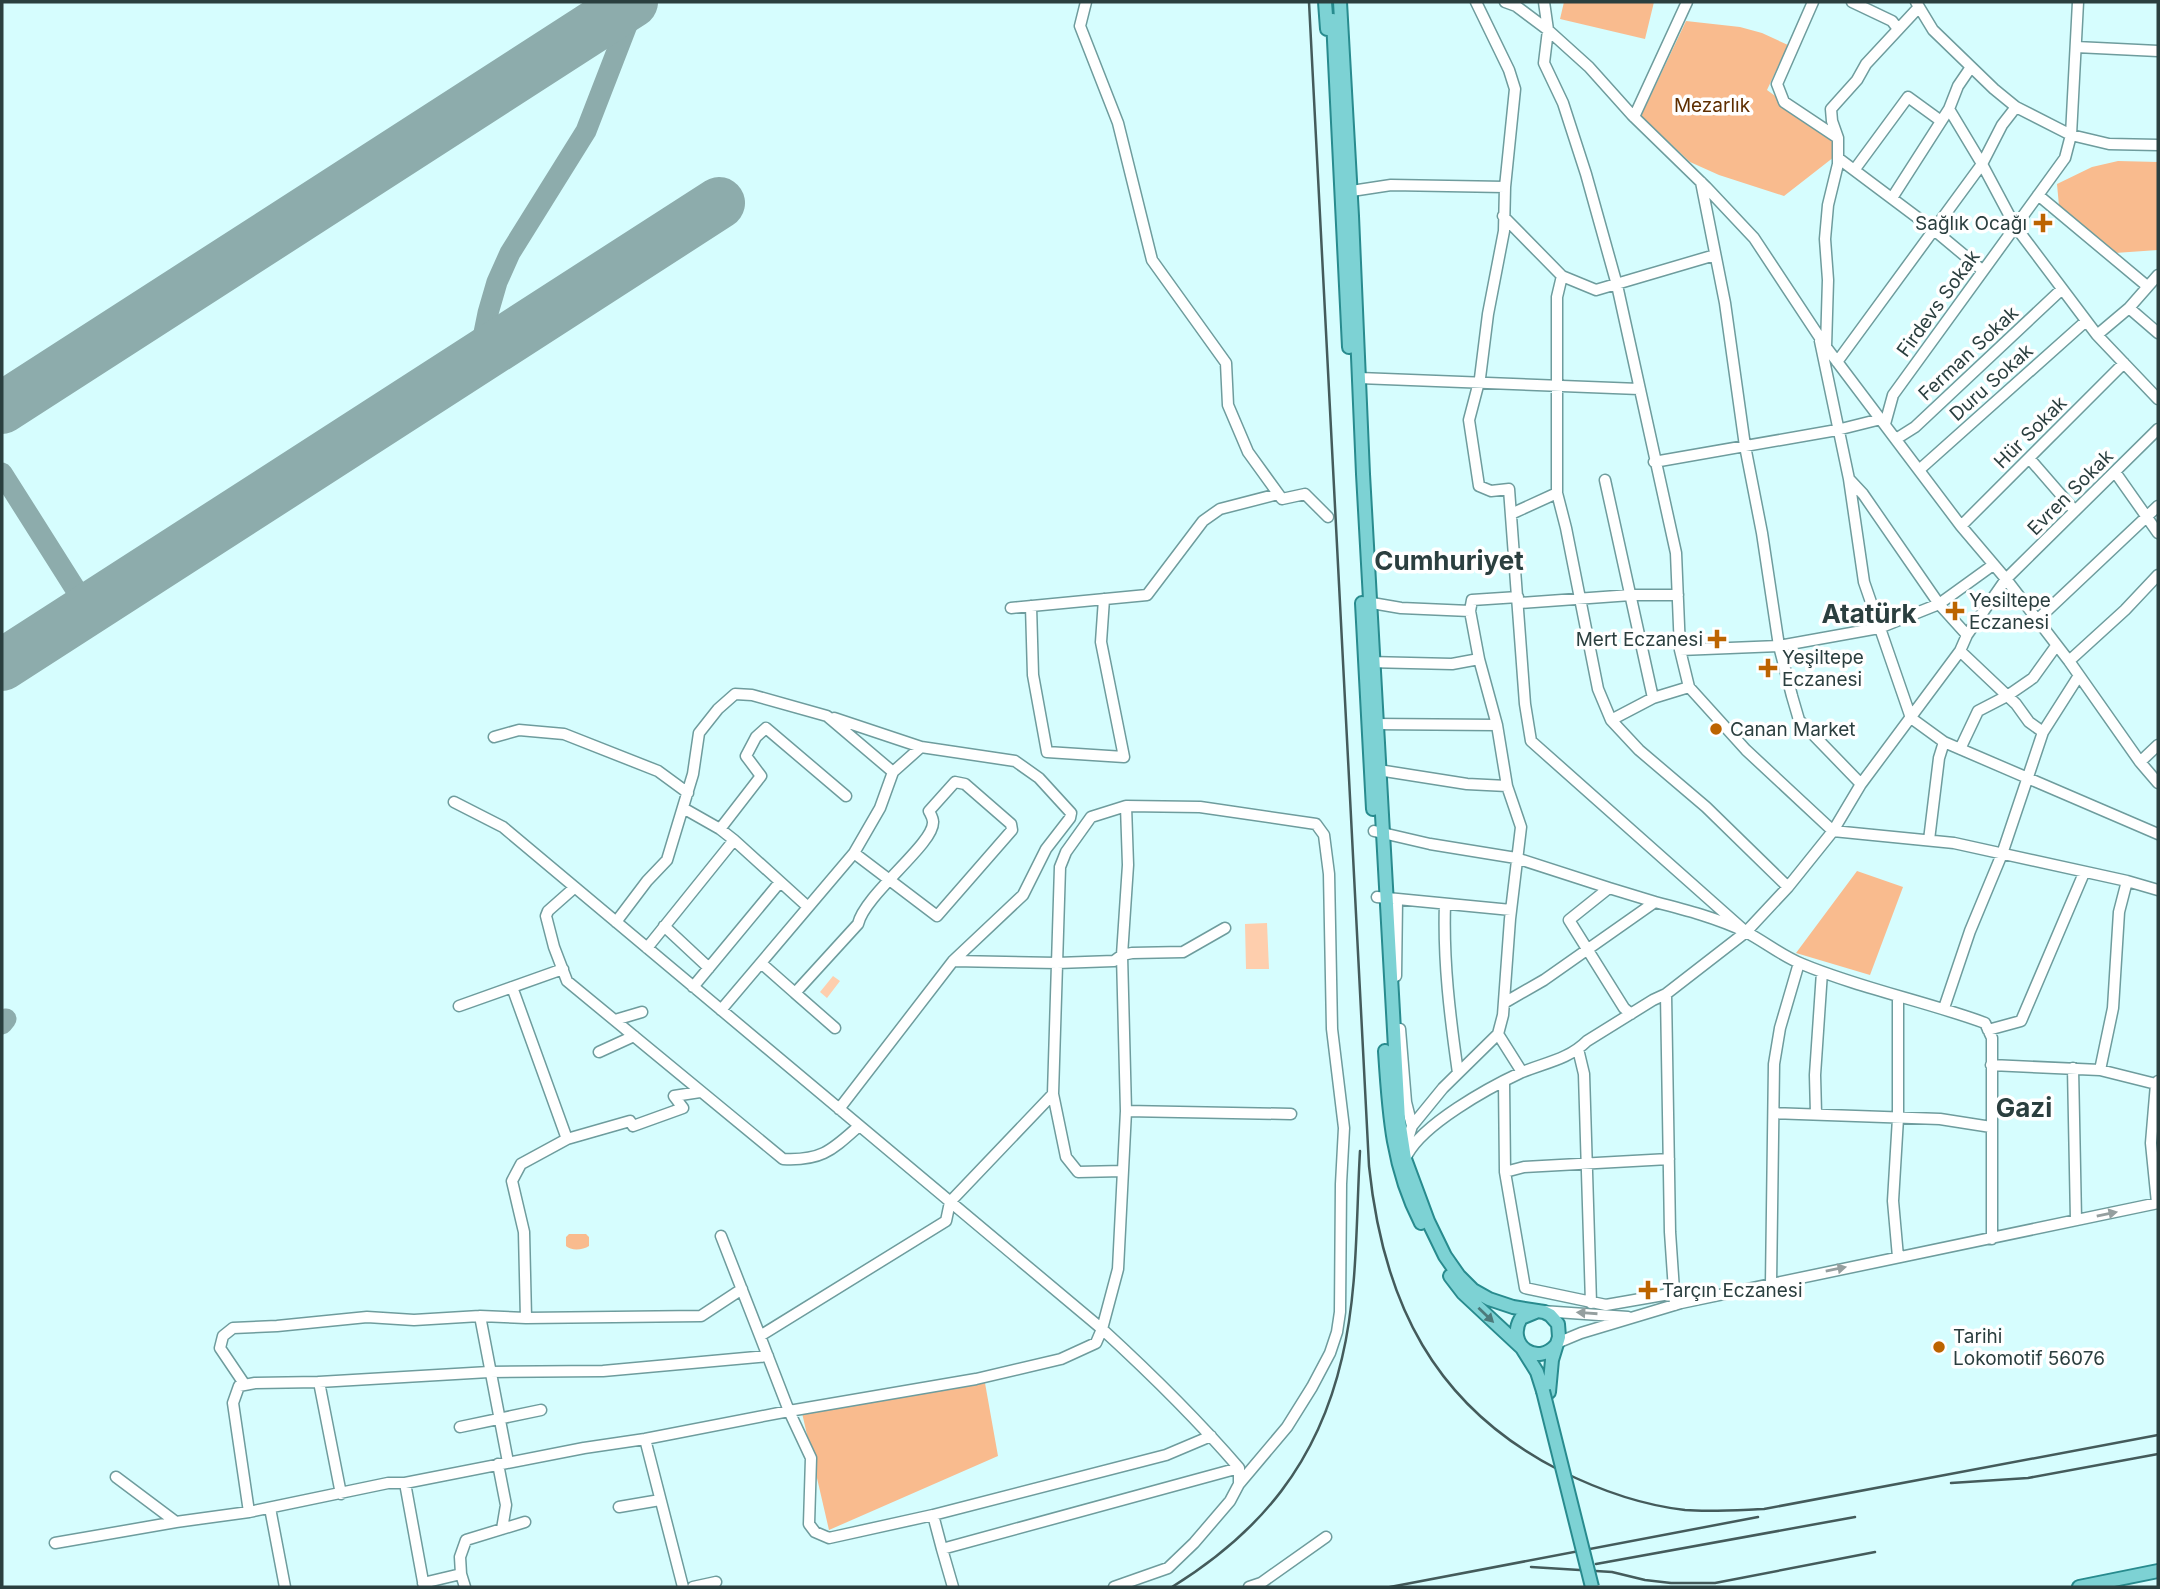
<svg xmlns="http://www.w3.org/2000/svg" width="2160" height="1589" font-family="Inter,sans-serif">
	<rect width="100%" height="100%" fill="#d6fdfe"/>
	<path fill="#f9bb8e" d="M1564 2H1654L1645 39 1560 19Z
		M1686 21 1740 27 1762 33 1788 45 1767 90 1835 140 1834 157 1784 196 1719 175 1690 162 1641 116Z
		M2118 161 2158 162V250L2115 253 2059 206 2057 184 2092 167Z
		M1857 871 1903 887 1870 975 1796 953Z
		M569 1234H586L589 1237V1246C583 1250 571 1251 566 1246V1237Z
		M985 1383 998 1456 829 1530 802 1413Z"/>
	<path fill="#fecead" d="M1267 923 1269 969H1246L1245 924Z
		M833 976 840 981 827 998 820 992Z"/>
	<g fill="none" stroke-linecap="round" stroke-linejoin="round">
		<path stroke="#8dacac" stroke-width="21" d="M479 357 488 313 497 282 510 253 586 131 636 2
			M2 473 88 609
			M2 1024 6 1019"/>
		<path stroke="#8dacac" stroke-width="52" d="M2 408 632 2
			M2 665 719 203"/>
		<g stroke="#6e9c9d" stroke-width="13">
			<path id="minor" d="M1086 2 1080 26 1118 123 1152 260 1226 363 1228 405 1248 452 1282 499 1305 494 1328 517
				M1476 2 1509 70 1515 89 1505 187 1504 231 1488 314 1480 378 1469 420 1479 486 1491 491 1509 489 1525 704 1531 741 1746 932
				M1505 2 1516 6 1548 30 1589 67 1632 115 1706 187 1754 238 1826 347 1961 526 2006 579 2069 661 2140 762 2158 783
				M1544 2 1548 30 1544 63 1563 103 1586 174 1617 285 1676 553 1680 650 1689 687 1746 750 1833 831 1954 843 2127 881 2158 890
				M1813 2 1777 84 1784 102 1838 138V164L1828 205 1825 239 1828 280 1826 347
				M1852 2 1892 21 1898 29
				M1916 2 1933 30 1994 89 2016 107 2071 135 2109 144 2158 145
				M2076 47 2158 51
				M1949 109 1982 164 2015 226 2097 335 2158 399
				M1634 117 1687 2
				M1838 138 1832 121 1831 109 1857 80 1866 64 1919 7
				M1838 158 1934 230 1982 270
				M1855 169 1908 97 1941 121
				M1701 182 1725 303 1745 446 1762 533 1779 646 1792 696 1799 720 1861 784
				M1345 192 1391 185 1505 187
				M2038 195 2147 286
				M1892 198 1949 109 1958 86 1971 67
				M1503 216 1562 276 1596 290 1715 255
				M1562 276 1557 297V493L1566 528 1598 689 1611 720 1639 750 1706 807 1788 887
				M2129 308 2158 333
				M2097 335 2129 308 2158 275
				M1820 341 1849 479 1864 582 1911 718 1944 742 2158 834
				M1837 362 1982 164 2002 125 2016 107
				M1359 378 1639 389
				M1885 424 1893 395 2065 158 2071 135 2078 2
				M1896 439 1915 427 2062 289
				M2029 458 2075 511
				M1654 462 1837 430 1881 419
				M1919 470 2086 321
				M2115 472 2158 533
				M1849 479 1863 494 1939 604 1967 635
				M1605 480 1653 698
				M1511 514 1557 493
				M1961 526 2124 363
				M1366 602 1401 608 1470 611 1479 659 1497 725 1507 786 1521 827 1510 919 1503 1015 1498 1034 1443 1088 1412 1126 1405 1148
				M1519 603 1631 595H1678
				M1031 606 1033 675 1047 752 1124 757 1101 642 1104 599
				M1011 608 1147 595 1203 521 1220 509 1278 494
				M1470 611 1472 600 1518 597
				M2036 621 2158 506
				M1680 650 1779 646 1879 628 1939 604 1993 565
				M1960 651 2016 704 2029 722 2043 732
				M2069 661 2125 610 2158 575
				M1368 662 1452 664 1479 659
				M834 718 921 747
				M1611 720 1653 698 1689 687
				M1372 724 1497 725
				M494 737 519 730 564 734 658 771 688 793
				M1960 749 1978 711 2007 696 2033 678 2056 646
				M2140 762 2158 745
				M1372 769 1467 784 1507 786
				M454 802 503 827 1102 1329C1150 1373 1196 1418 1239 1468V1484L1230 1501 1194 1543 1168 1568 1114 1587
				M683 808 720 829 734 840
				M720 829 761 776 746 756 756 737 766 728 846 796
				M1374 831 1430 844 1516 858 1609 888 1569 920 1624 1008 1631 1014
				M1929 840 1939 758 1944 742
				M574 888 548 911 546 916 554 947 567 981 783 1159C822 1161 832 1150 859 1126
				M1377 897 1511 910
				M1655 902C1686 910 1717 918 1746 932 1765 942 1782 956 1802 964 1862 989 1925 1001 1985 1023L1992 1038V1239
				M1445 904C1443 961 1450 1017 1458 1073
				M616 922 647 881 667 860 693 774 699 733 718 709 735 694 752 695 827 716 893 772
				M664 926 709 968
				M647 948 734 840 808 907
				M953 961 1057 963 1114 961 1122 955 1132 953 1183 952 1225 928
				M761 963 795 993 858 924C865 894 934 844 933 822 933 818 931 815 929 811L955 782 965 784 1011 824 1012 830 937 916 854 853
				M1396 976 1397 900
				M512 987 567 1139
				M693 987 780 882
				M795 993 835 1028
				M1504 1003 1544 980 1655 902 1609 888
				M459 1006 563 969
				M1944 1008 1970 931 2002 854 2043 732 2078 677
				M721 1010 854 853 880 808 893 772 921 747 1015 761 1039 778 1071 813 1070 818 1046 849 1023 895 953 961 839 1109
				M615 1020 642 1012
				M1400 1029 1406 1102 1412 1126
				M1988 1030 2021 1021 2084 873
				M1498 1034 1522 1072
				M1578 1049 1584 1074 1591 1303
				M599 1052 634 1036
				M1991 1065 2100 1070 2113 1008 2119 912 2127 881
				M2073 1068 2076 1220
				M2100 1070 2156 1084 2158 1081
				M1504 1081 1505 1172 1524 1167 1669 1159
				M1053 1094 950 1202 946 1221 760 1336 789 1411 811 1458 809 1524 815 1532 829 1538 933 1515 1166 1455 1211 1436
				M1126 1111 1291 1114
				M1774 1113 1940 1119 1991 1127
				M1816 1114 1815 1075 1822 972
				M1407 1155C1423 1124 1488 1088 1520 1073 1543 1063 1568 1060 1587 1041L1653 1000 1666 994
				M1123 1171 1078 1172 1066 1157 1053 1094 1060 867 1066 852 1091 817 1126 806
				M1505 1172 1525 1288 1606 1305 1675 1293
				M2157 1203 2151 1143 2156 1084H2158
				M721 1236 760 1336
				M1898 1257 1893 1201 1898 1118V998
				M1771 1284 1774 1064 1780 1028 1799 963
				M1675 1305 1670 1232 1666 994 1746 932 1788 887 1833 831 1861 784 1960 651 1967 635 2006 579 2158 429
				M1542 1311 1628 1317
				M480 1316 508 1462
				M526 1318 524 1232 512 1181 521 1164 567 1139 630 1121 633 1126 683 1108 674 1096 700 1092
				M1557 1343 1581 1333 1681 1303 2158 1203
				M319 1382 341 1494
				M245 1385 220 1348 223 1336 233 1328 277 1326 367 1317 414 1320 480 1316 526 1318 701 1316 742 1289
				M460 1427 541 1410
				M645 1439 683 1587
				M498 1464 506 1505 502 1529
				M116 1477 176 1522
				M405 1483 424 1587
				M619 1507 660 1500
				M270 1508 285 1587
				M249 1512 233 1403 239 1386 255 1383 319 1382 489 1372 603 1371 768 1356
				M933 1515 942 1549 1239 1468
				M55 1543 176 1522 249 1512 388 1483H405L584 1448 645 1439 789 1411 976 1379 1061 1359 1096 1343 1102 1329 1118 1269 1126 1111 1122 955 1128 865 1126 806 1200 807 1316 824 1324 835 1329 874 1332 1029 1344 1128 1341 1184 1340 1312 1337 1332 1330 1353 1312 1387 1287 1427 1239 1484
				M942 1549 953 1587
				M461 1574 465 1587
				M423 1583 461 1574 460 1557 466 1540 525 1522
				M693 1587 716 1582
				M1249 1587 1261 1583 1326 1537"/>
		</g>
		<g stroke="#288b8e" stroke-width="16">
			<path id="major" d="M1325 2 1327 29
				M1340 2 1352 216 1363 474 1399 1120 1405 1159 1428 1221 1445 1256 1459 1276 1473 1290 1489 1299 1513 1307 1544 1312 1550 1315 1558 1324 1559 1337 1552 1360 1549 1392
				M1333 20 1349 347
				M1362 603 1373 809
				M1385 1051C1389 1113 1392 1167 1421 1223
				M1450 1276 1463 1293 1522 1348 1537 1372 1543 1391
				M1538 1311 1521 1318C1505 1345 1538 1368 1557 1344
				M2079 1587 2158 1571"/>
		</g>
		<use href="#minor" stroke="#fff" stroke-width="10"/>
		<use href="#major" stroke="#7dd2d4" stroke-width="12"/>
		<path stroke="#445b5b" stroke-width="2.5" d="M1309 2 1369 1166C1383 1302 1434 1406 1559 1470 1599 1490 1641 1505 1685 1510 1711 1512 1738 1510 1764 1509L2158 1435
			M1951 1483 2028 1478 2158 1454
			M1596 1564 1855 1517
			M1531 1567 1612 1572 1645 1580 1671 1583H1715L1875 1552
			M1172 1587C1261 1532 1318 1462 1342 1358 1358 1291 1356 1219 1360 1151
			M1390 1587 1758 1517"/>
		<g stroke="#288b8e" stroke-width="16" stroke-linecap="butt">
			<path id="major-bridge" d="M1543 1391 1592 1587"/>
		</g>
		<use href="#major-bridge" stroke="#7dd2d4" stroke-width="12"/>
	</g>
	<defs><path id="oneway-solid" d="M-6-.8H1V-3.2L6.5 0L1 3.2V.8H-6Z" transform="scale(1.75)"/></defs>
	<g fill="#959f9f">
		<use href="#oneway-solid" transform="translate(2107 1214) rotate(-12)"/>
		<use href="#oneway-solid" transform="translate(1836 1269) rotate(-11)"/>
		<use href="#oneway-solid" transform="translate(1587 1313) rotate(-176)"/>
	</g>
	<use fill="#4c7a7b" href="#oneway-solid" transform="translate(1486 1315) rotate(44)"/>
	<g fill="#bc6400" stroke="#fff" stroke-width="2.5">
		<path d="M2039.5 212.5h7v7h7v7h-7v7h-7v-7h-7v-7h7z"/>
		<path d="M1951.5 600.5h7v7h7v7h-7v7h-7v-7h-7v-7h7z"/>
		<path d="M1713.5 628.5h7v7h7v7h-7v7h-7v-7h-7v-7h7z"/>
		<path d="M1764.5 657.5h7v7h7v7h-7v7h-7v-7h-7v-7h7z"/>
		<circle cx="1716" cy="729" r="7"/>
		<path d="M1644.5 1279.5h7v7h7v7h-7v7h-7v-7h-7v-7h7z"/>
		<circle cx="1939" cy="1347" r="7"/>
	</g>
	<g text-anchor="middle" stroke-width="7" stroke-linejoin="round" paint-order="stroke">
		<g font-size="19" fill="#5e2e00" stroke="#fff">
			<text x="1712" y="112">Mezarlık</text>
		</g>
		<g font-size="19" fill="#2b3f3f" stroke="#fff" text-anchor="start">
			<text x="2027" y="230" text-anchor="end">Sağlık Ocağı</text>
			<text x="1969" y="607">Yesiltepe<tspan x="1969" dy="22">Eczanesi</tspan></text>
			<text x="1703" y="646" text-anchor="end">Mert Eczanesi</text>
			<text x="1782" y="664">Yeşiltepe<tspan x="1782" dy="22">Eczanesi</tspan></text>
			<text x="1730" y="736">Canan Market</text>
			<text x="1662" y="1297">Tarçın Eczanesi</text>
			<text x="1953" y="1343">Tarihi<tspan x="1953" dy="22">Lokomotif 56076</tspan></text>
		</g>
		<g font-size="19" fill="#2b3f3f" stroke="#fff">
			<text transform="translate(1938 303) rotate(-54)" y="7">Firdevs Sokak</text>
			<text transform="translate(1968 353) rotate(-43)" y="7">Ferman Sokak</text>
			<text transform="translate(1991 382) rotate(-42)" y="7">Duru Sokak</text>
			<text transform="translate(2030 432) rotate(-45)" y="7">Hür Sokak</text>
			<text transform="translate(2070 492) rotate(-45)" y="7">Evren Sokak</text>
		</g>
		<g font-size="26" font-weight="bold" fill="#2b3f3f" stroke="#fff">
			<text x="1449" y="570">Cumhuriyet</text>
			<text x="1869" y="623">Atatürk</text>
			<text x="2024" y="1117">Gazi</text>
		</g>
	</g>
	<rect width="2160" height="1589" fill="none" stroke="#2b3f3f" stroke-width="7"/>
</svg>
